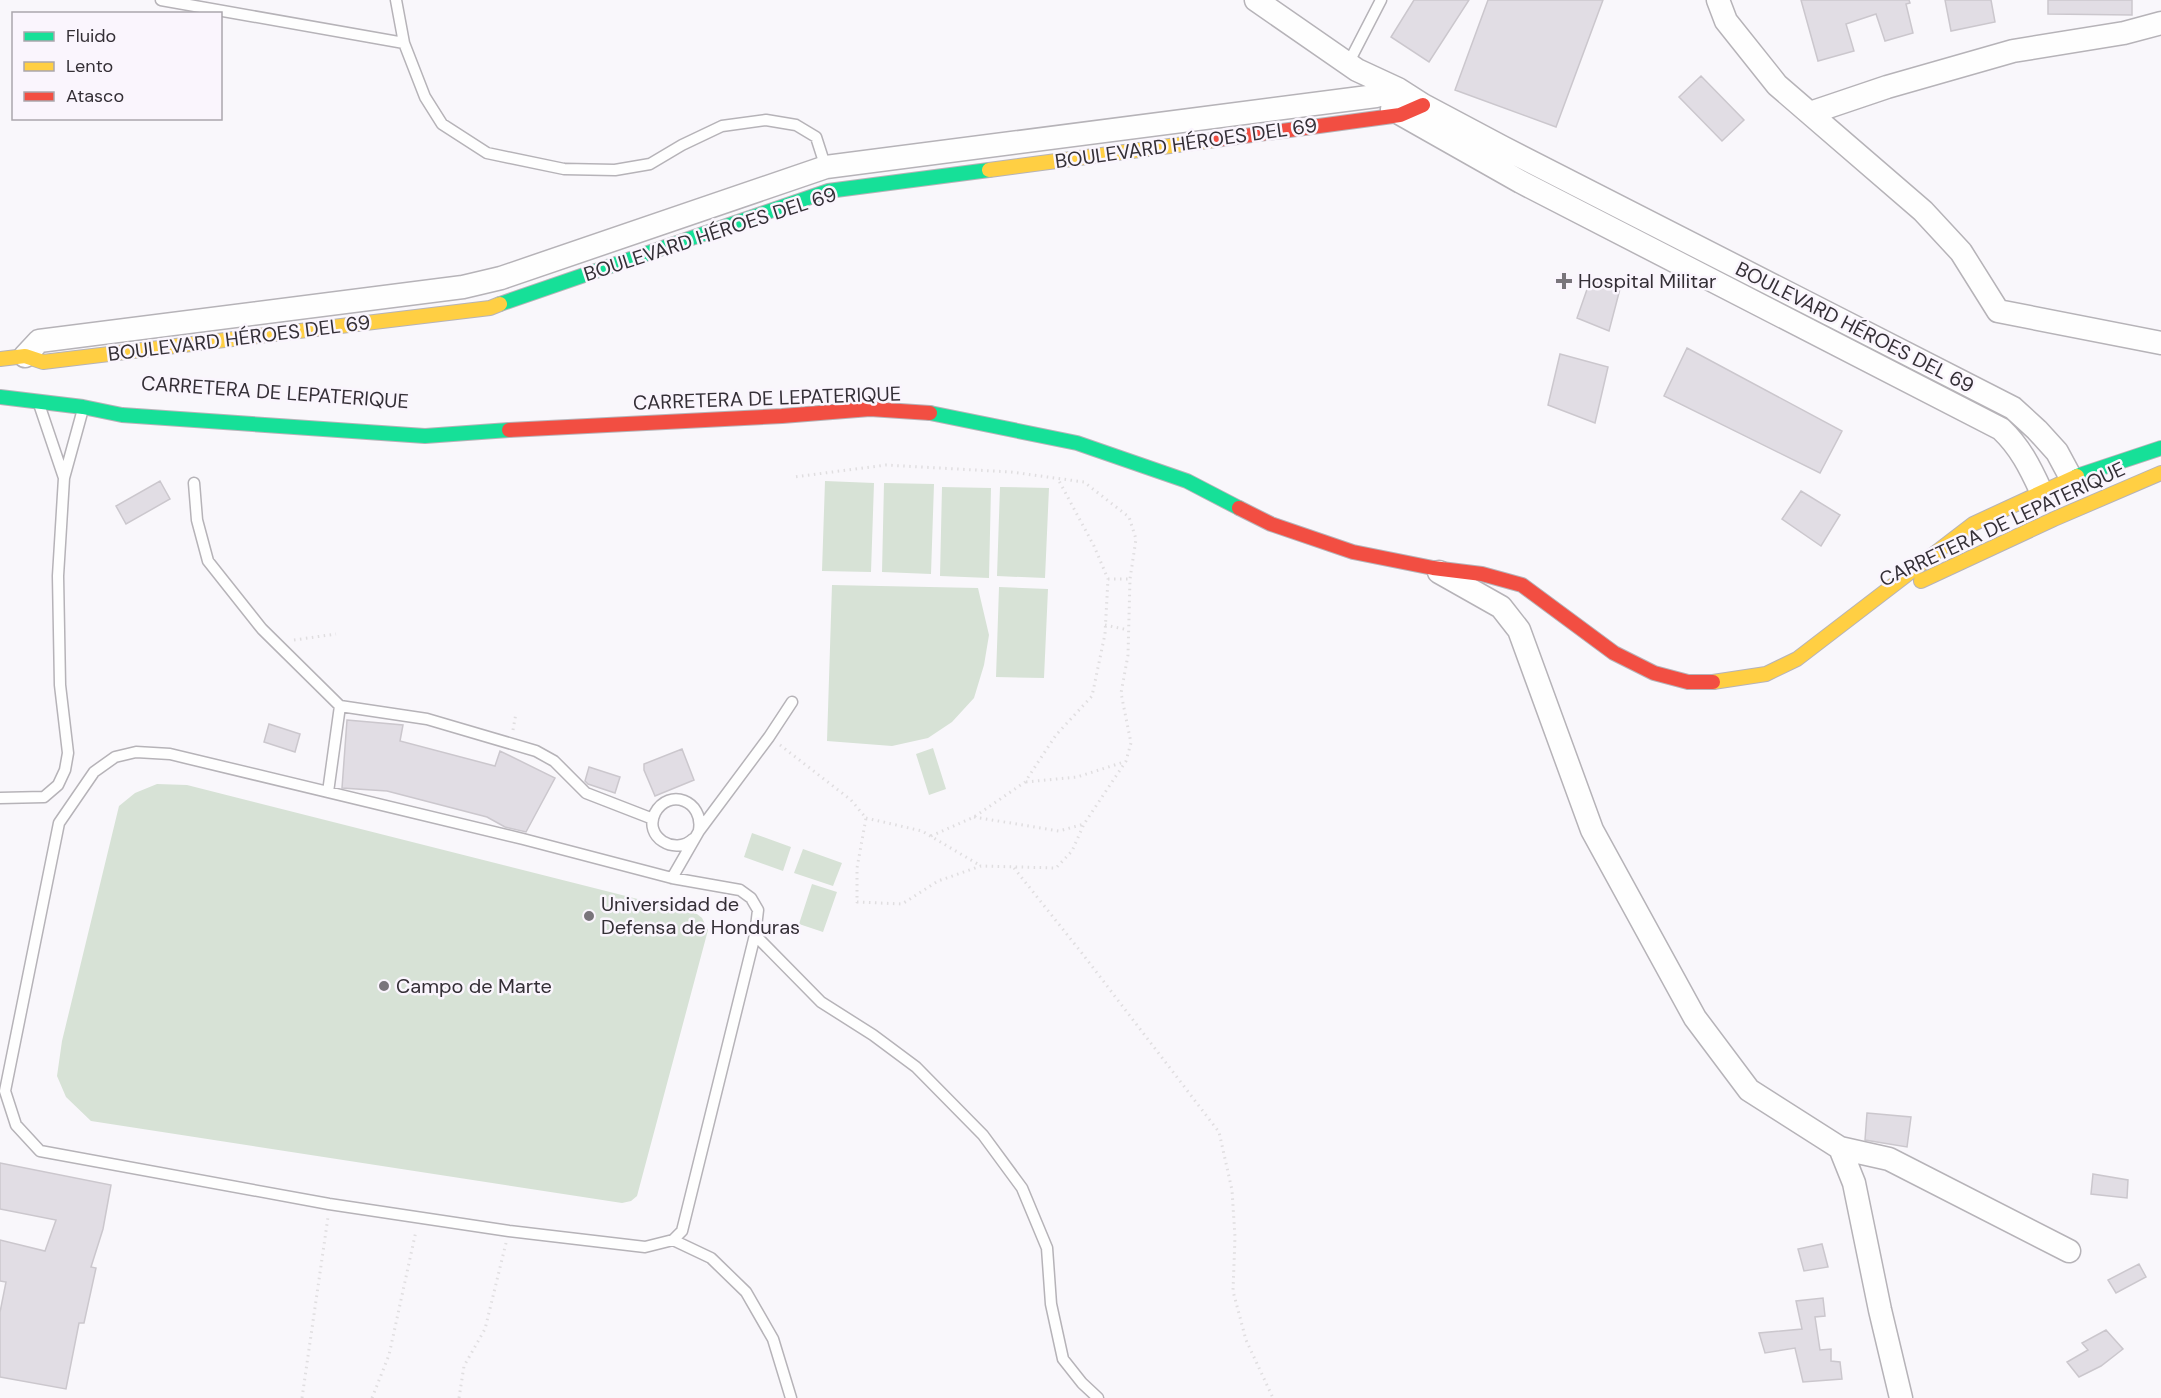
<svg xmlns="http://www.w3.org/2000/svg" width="2161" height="1398" font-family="'DM Sans',sans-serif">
	<rect width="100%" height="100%" fill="#f9f7fb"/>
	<path fill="#d7e2d6" d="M825 481 874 483 871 572 822 571Z
		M884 483 934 484 931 574 882 572Z
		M942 487 991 488 989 578 940 576Z
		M1000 487 1049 488 1045 578 997 576Z
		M832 585 978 588 989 635 984 665 974 698 952 722 928 738 892 746 827 741Z
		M999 587 1048 589 1044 678 996 677Z
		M933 748 946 789 929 795 916 754Z
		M157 784 187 785 697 914 702 918 708 930 637 1196 631 1201 622 1203 91 1121 66 1097 57 1076 62 1041 119 806 135 793Z
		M752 833 791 847 783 871 744 857Z
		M803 849 842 863 833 886 794 873Z
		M812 884 837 892 823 932 799 924Z"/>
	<path fill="#e1dde4" stroke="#cbc7cd" stroke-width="1.5" d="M1414 0H1469L1429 62 1391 37Z
		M1488 0H1603L1556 127 1455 90Z
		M1801 0H1909L1910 3 1906 4 1913 33 1885 41 1876 14 1846 24 1854 51 1818 61Z
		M1945 0H1991L1995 22 1951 31Z
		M2048 0H2132V15L2048 14Z
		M1701 76 1744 120 1722 141 1679 97Z
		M1591 278 1620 289 1609 331 1577 318Z
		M1687 348 1842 431 1820 473 1664 396Z
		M1560 354 1608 367 1595 423 1548 405Z
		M160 481 170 499 126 524 116 506Z
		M1801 491 1840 515 1821 546 1782 519Z
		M347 720 403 725 400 741 495 766 500 751 555 778 526 832 505 827 487 817 387 791 342 788Z
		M269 724 300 734 295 752 264 742Z
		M682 749 694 780 655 796 644 770V764Z
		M589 767 620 777 615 793 588 784 585 781Z
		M1867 1113 1911 1117 1907 1147 1865 1140Z
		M0 1163 111 1185 103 1229 91 1267 96 1268 84 1323H79L66 1389 0 1377V1312L6 1282 0 1281V1240L45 1251 56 1220 0 1209Z
		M2093 1174 2128 1180 2127 1198 2091 1194Z
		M1822 1244 1828 1267 1804 1271 1798 1249Z
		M2139 1264 2146 1277 2116 1293 2108 1280Z
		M1823 1298 1825 1316 1815 1317 1820 1350 1831 1349V1361L1840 1362 1842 1379 1803 1382 1795 1348 1765 1353 1759 1333 1802 1329 1796 1301Z
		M2106 1330 2123 1349 2101 1366 2079 1377 2067 1362 2088 1350 2082 1343Z"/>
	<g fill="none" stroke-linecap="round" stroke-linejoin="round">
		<g stroke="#b6b3b8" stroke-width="13">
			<path id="lane" d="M161 0 404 43
				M396 0 404 43 425 97 442 124 487 153 564 169 615 170 650 164 682 145 722 126 766 120 796 125 816 137 826 168
				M1348 64 1381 0
				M40 407 64 478
				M194 483 197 520 208 561 262 629 340 706 328 792
				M340 706 427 719 536 751 554 761 586 793 653 819
				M136 752 170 754 523 839 672 878 740 890 751 898 758 910 755 935 682 1231 673 1240 645 1247 509 1231 329 1204 40 1151 16 1125 5 1091 59 823 94 772 115 757Z
				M0 798 44 797 58 785 65 770 68 753 60 685 58 576 64 478 83 409
				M693 839C675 856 643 837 655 813 669 787 704 801 699 830
				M672 878 699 831 769 737 792 702
				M755 935 821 1002 873 1035 916 1067 983 1135 1022 1188 1047 1248 1051 1304 1063 1359 1082 1383 1098 1398
				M673 1240 711 1258 746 1292 773 1339 791 1398"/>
		</g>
		<g stroke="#b6b3b8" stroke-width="25">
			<path id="street" d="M1256 0 1357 70 1398 89 1423 105 1502 147 2013 408 2037 430 2057 452 2071 478
				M1718 0 1726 21 1777 85 1923 211 1961 252 1998 311 2161 343
				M1392 109 1521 182 2001 429C2020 447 2030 467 2041 491
				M1810 113 1887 87 2013 51 2124 33 2161 23
				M25 356 39 341 463 287 501 278 826 167 1376 96 1398 89
				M1439 572 1501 607 1519 630 1592 830 1695 1018 1749 1090 1840 1148 1854 1183 1880 1310 1901 1398
				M1840 1148 1889 1159 2069 1251"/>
		</g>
		<g stroke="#b6b3b8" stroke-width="16">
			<path id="fast" d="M500 304 828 191 989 170
				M0 397 83 407 122 415 425 436 509 430
				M930 413 1077 443 1187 481 1239 508
				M2077 476 2161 448"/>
		</g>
		<g stroke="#b6b3b8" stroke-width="16">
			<path id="slow" d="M989 170 1215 140
				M0 359 25 356 43 362 490 308 500 304
				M1921 581 2054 519 2161 473
				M1713 682 1766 674 1797 659 1973 524 2077 476"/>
		</g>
		<g stroke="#b6b3b8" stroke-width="16">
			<path id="jam" d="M1215 140 1400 115 1423 105
				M509 430 782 416 870 409 930 413
				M1239 508 1271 524 1353 552 1433 568 1482 574 1522 585 1614 653 1654 673 1688 682H1713"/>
		</g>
		<path stroke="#e0dee0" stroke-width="3" stroke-dasharray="1.5 4.5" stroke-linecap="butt" d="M1108 579H1130
			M1105 625 1128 630
			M294 640 336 634
			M513 730 516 713
			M780 745 851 800 866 818 857 868V902L902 904 938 881 981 866 1056 868 1072 851 1084 824 1126 761 1131 743 1121 693 1128 655 1130 579 1136 539 1129 517 1084 482 1011 472 886 465 794 477
			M1026 782 1077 777 1124 762
			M974 817 1059 831 1084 824
			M866 818 922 831 981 866
			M931 836 974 817 1025 782 1056 735 1092 696 1105 634 1108 579 1094 546 1058 479
			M1014 868 1081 952 1219 1132 1232 1190 1235 1237 1233 1291 1246 1340 1273 1398
			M302 1398 328 1217
			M372 1398 389 1355 416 1231
			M459 1398 464 1366 485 1329 506 1243"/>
		<use href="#lane" stroke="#fefefe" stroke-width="10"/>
		<use href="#street" stroke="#fefefe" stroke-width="22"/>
		<use href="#fast" stroke="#16e098" stroke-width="14"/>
		<use href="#slow" stroke="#ffcf43" stroke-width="14"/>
		<use href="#jam" stroke="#f24e42" stroke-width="14"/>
	</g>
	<g fill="#79757b" stroke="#faf5fd" stroke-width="2">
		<path d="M1561 272h6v6h6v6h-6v6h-6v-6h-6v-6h6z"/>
		<circle cx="589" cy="916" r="6"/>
		<circle cx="384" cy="986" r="6"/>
	</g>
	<g text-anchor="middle" stroke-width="5" stroke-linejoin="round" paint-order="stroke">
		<g font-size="20" fill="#342f36" stroke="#faf5fd">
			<text transform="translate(1186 143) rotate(-8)" y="7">BOULEVARD HÉROES DEL 69</text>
			<text transform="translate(710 234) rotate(-18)" y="7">BOULEVARD HÉROES DEL 69</text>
			<text transform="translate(1855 327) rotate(27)" y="7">BOULEVARD HÉROES DEL 69</text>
			<text transform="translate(239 338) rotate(-7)" y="7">BOULEVARD HÉROES DEL 69</text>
			<text transform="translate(275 392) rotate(4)" y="7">CARRETERA DE LEPATERIQUE</text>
			<text transform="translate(767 398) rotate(-2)" y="7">CARRETERA DE LEPATERIQUE</text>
			<text transform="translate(2002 524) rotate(-25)" y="7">CARRETERA DE LEPATERIQUE</text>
		</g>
		<g font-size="20" fill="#342f36" stroke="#faf5fd" text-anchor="start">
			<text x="1578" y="288">Hospital Militar</text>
			<text x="601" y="911">Universidad de<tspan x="601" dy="23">Defensa de Honduras</tspan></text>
			<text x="396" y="993">Campo de Marte</text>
		</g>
	</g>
	<rect x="12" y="12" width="210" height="108" fill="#faf5fd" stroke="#aba6ad" stroke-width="1.5"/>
	<rect x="24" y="32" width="30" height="9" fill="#16e098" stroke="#aba6ad" stroke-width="1.5"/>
	<text x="66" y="42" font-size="18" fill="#342f36">Fluido</text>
	<rect x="24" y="62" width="30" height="9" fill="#ffcf43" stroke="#aba6ad" stroke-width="1.5"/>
	<text x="66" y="72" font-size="18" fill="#342f36">Lento</text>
	<rect x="24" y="92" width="30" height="9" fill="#f24e42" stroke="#aba6ad" stroke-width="1.5"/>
	<text x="66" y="102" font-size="18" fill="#342f36">Atasco</text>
</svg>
